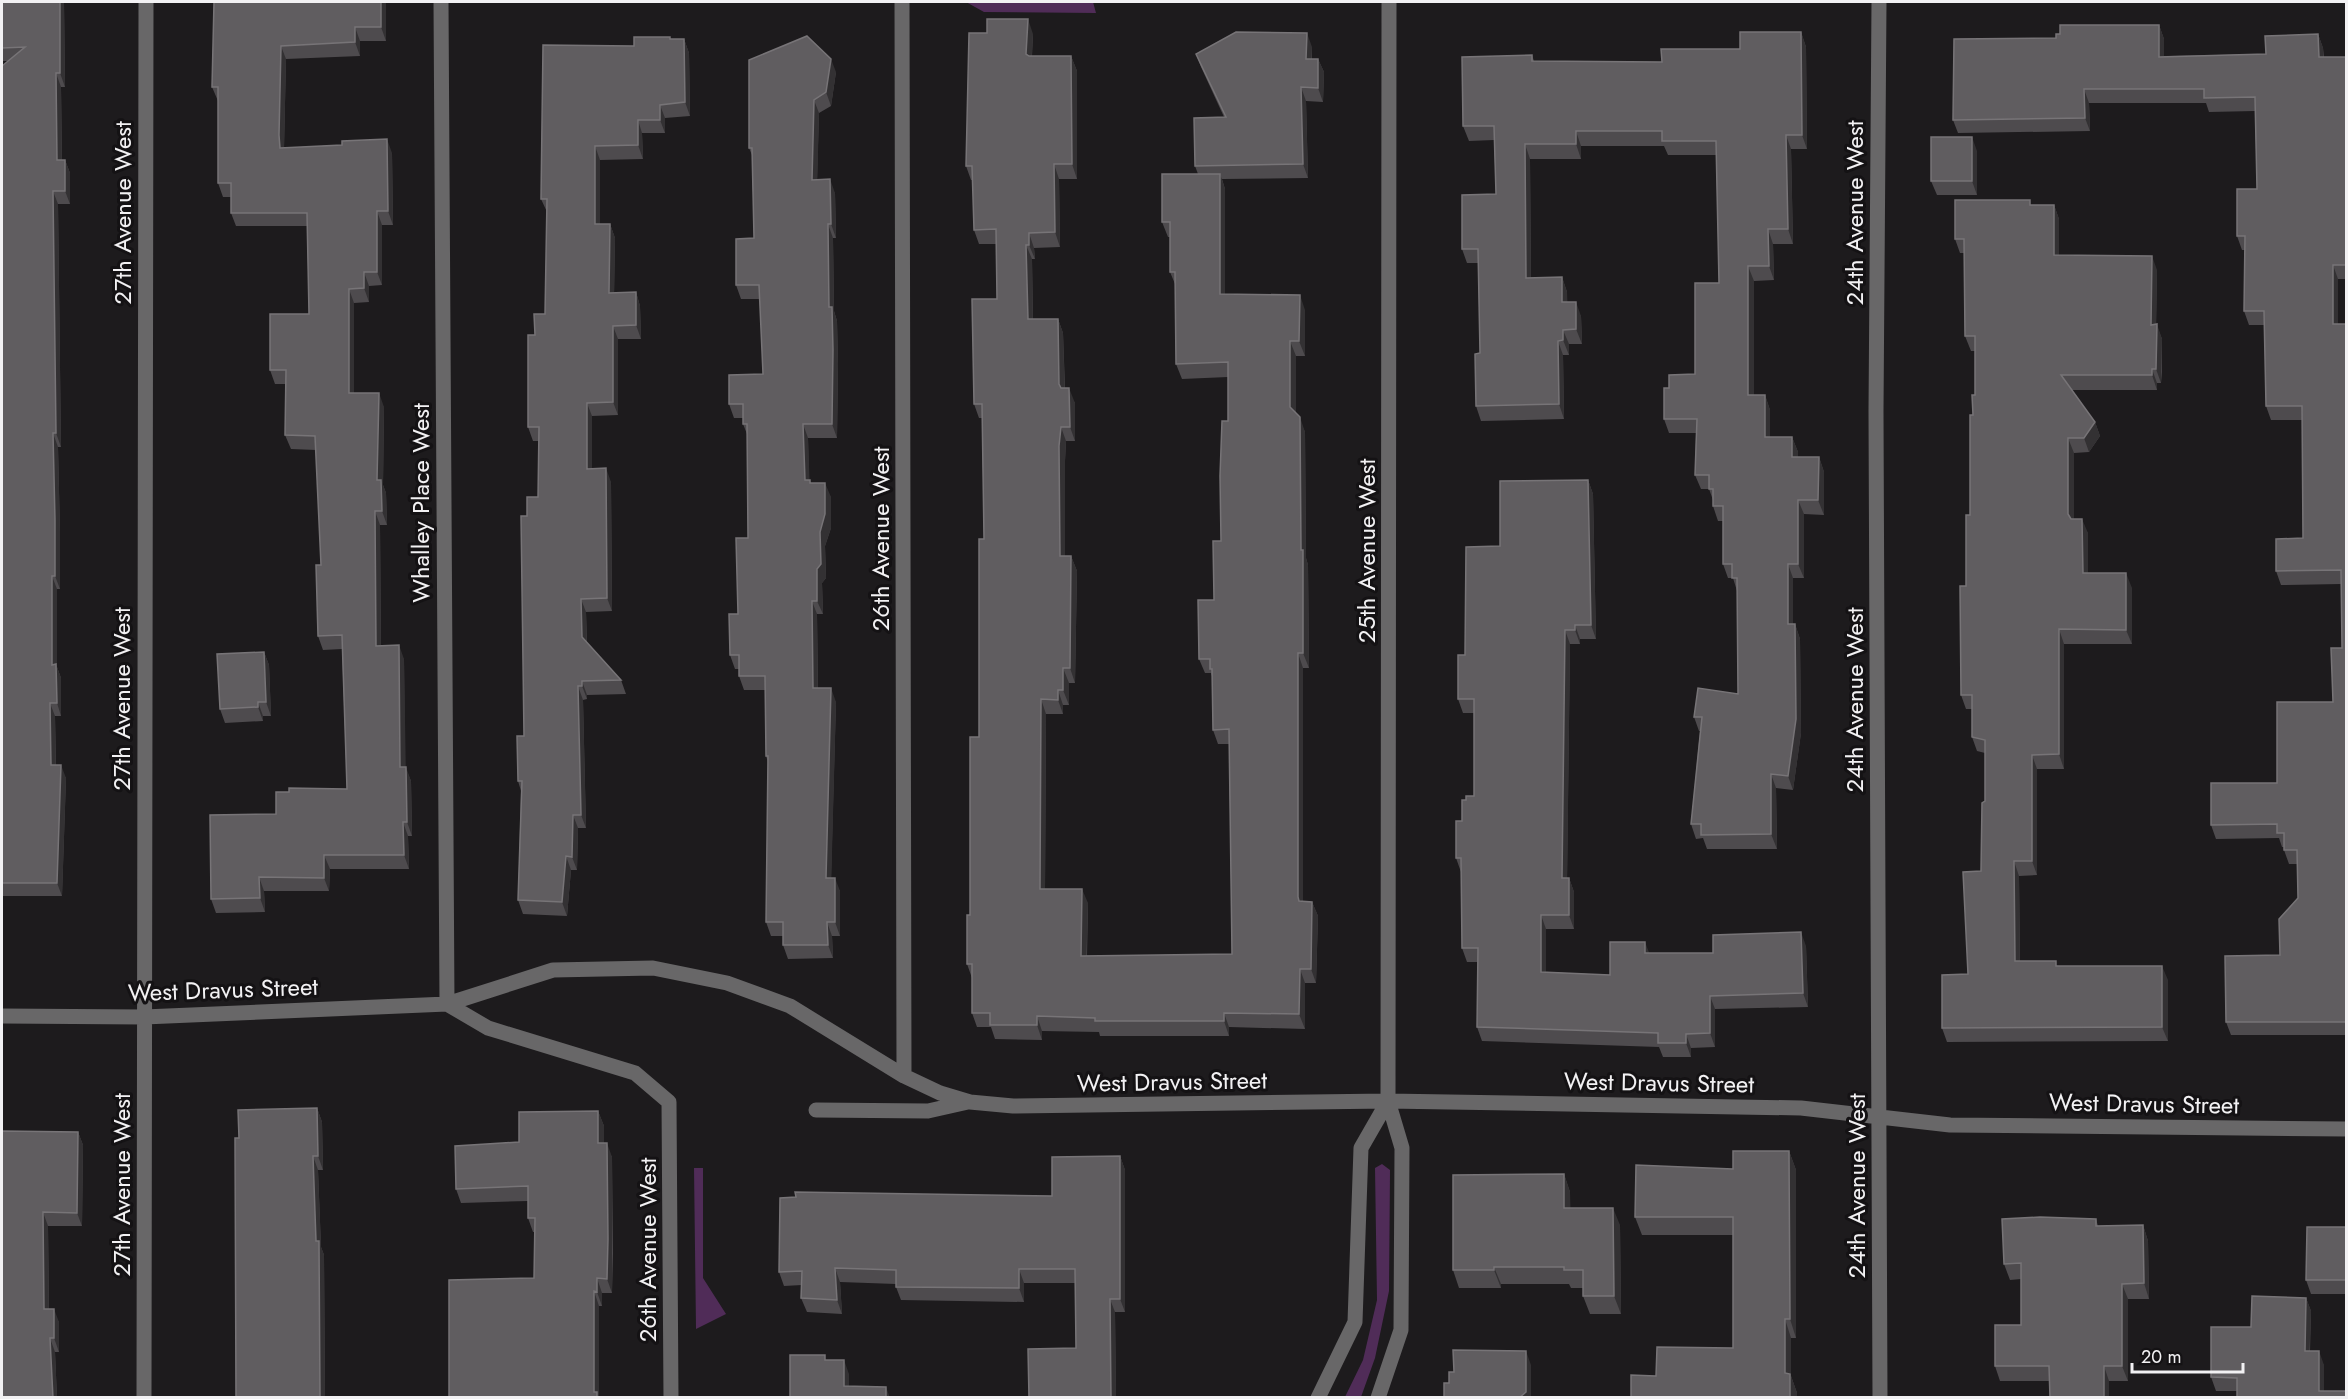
<svg xmlns="http://www.w3.org/2000/svg" width="2348" height="1399" font-family="Jost,sans-serif">
	<rect width="100%" height="100%" fill="#1d1b1d"/>
	<path fill="#502c58" d="M966 2H1093L1096 13 984 12Z
		M1382 1164 1390 1170 1389 1291 1375 1358 1361 1397H1345L1363 1360 1377 1300 1375 1168Z
		M694 1168H703V1278L726 1314 696 1329Z"/>
	<g fill="none" stroke-linecap="round" stroke-linejoin="round">
		<path stroke="#686768" stroke-width="15" d="M441 2 447 1004 488 1028 635 1073 669 1102 671 1398
			M902 2 904 1076
			M1879 2 1876 411 1880 1398
			M2 1016 144 1017 447 1004 553 970 653 968 727 983 790 1006 904 1076 940 1093 970 1102 1013 1106 1388 1101 1801 1108 1950 1125 2346 1129
			M816 1110 928 1111 968 1102
			M144 1398 146 2
			M1318 1398 1355 1322 1361 1148 1388 1101
			M1378 1398 1401 1330 1402 1148 1388 1101 1389 2"/>
	</g>
	<path fill="#4e4b4e" d="M2 2H64L65 87H61L62 160H65L70 173V204H58L61 447H58L60 533V589H57V667L61 678V716H55L56 765 66 778 62 896H2V66L8 61H2Z
		M214 2H386V41H360V56L286 59 284 148 392 153 393 225H382V285L369 286V302L354 303V393L384 407 383 485 386 493 387 525H380L381 646 404 659 405 767 411 781 412 836H408L409 869H330L329 891H264L265 912 216 913 211 899 276 814 289 792 347 789 342 649 323 650 318 636 321 565 316 450 291 449 285 435 286 384H275L270 370 309 314 307 226H236L231 213V197H223L218 183V101L212 87Z
		M2159 25 2164 39V56L2266 54 2318 34 2323 48 2324 57H2346V279H2338V324H2346V1035H2231L2226 1022 2280 955 2298 898 2297 864H2289L2284 850V847H2282L2279 838 2216 839 2211 825 2277 783 2333 702 2342 648 2341 584 2281 585 2276 571 2303 538 2302 420H2271L2266 406 2265 325H2249L2244 311 2245 250H2242L2237 236 2257 189 2255 111 2209 112 2206 103H2089L2090 131 1958 133 1953 120 2056 38Z
		M1801 32 1806 47 1807 149H1791L1793 244H1773L1774 280 1754 281V395H1765L1770 410V437H1792L1798 452V457H1819L1824 472V515L1804 514V578H1793V624H1795L1800 639 1801 733 1793 790 1776 788 1777 849H1707L1703 838 1696 839 1691 824 1700 731H1699L1694 717 1738 694 1737 591 1733 578H1728L1723 564V521H1718L1713 506V500L1709 489H1701L1695 475 1696 433H1669L1664 419 1669 388 1695 374 1719 283 1716 155H1668L1664 146H1581V159H1530L1531 278 1562 277 1567 292V302L1581 316 1582 344H1569V355H1563L1564 419 1481 421 1476 406 1480 353 1478 263H1467L1462 249 1496 194 1494 140 1469 141 1463 126 1532 55 1534 61 1662 62 1740 49Z
		M1033 34 1032 56H1071L1077 71V179H1059L1060 247 1034 248 1035 259H1032L1033 319H1058L1063 333 1065 388 1075 403V441H1066L1065 461V556H1071L1077 571 1075 683H1069V705H1063V714H1046L1045 889 1088 903 1087 956 1232 954 1229 744H1218L1213 730 1212 676 1211 673H1205L1199 659 1214 600 1221 541 1228 421V377L1182 379 1176 364 1175 284 1170 272V237H1168L1162 222 1198 174 1195 166 1224 117 1201 67 1196 54 1312 47V59H1318L1324 72 1323 102 1306 101 1308 178 1222 179 1225 189V294L1305 310V356H1296V413L1305 432 1306 558 1308 565 1309 668H1303V901L1312 902 1318 916 1316 983H1305V1029L1229 1027V1036H1100L1099 1032 1042 1031V1040L995 1039 991 1027H977L972 1013V978L967 964 970 915 979 737 984 539 982 418H979L974 404 997 299 996 244H979L974 230 973 180H971L966 166Z
		M671 39H684L689 53 690 116 665 118V133H642L643 159 600 160V224H610L615 238 614 293 636 292 640 306 641 339H618V415L592 416V469L611 482 612 611 586 612 587 643 621 680 626 694 587 695V699L583 700 586 828H578L577 870H571L567 916 523 914 518 900 521 791 518 781 524 736 527 516 538 497 539 441H533L528 427 535 335 545 314 547 212 541 199 634 46Z
		M836 72 831 106 819 113 817 179 835 193 836 238H833L834 311 837 321 838 364 837 438H808L809 480 811 483 831 497V528L825 546 826 578 822 583 823 614H817L818 688 836 702 831 878 840 891V936H832L833 958 788 959 783 945V936H771L766 922 768 762 766 756 765 690H744L739 676V669H735L730 655 738 614 748 538 747 434 743 424V418H734L729 404 763 374 760 299H741L736 285 754 238 752 155 749 148Z
		M1977 151V195H1937L1931 181Z
		M2032 205H2054L2059 219V255L2157 270 2156 324 2162 339V372L2161 383H2157V390H2071L2095 422 2100 436 2089 452 2074 453V519L2088 533V573L2132 588V644H2064V769H2037V875L2019 876 2020 961 2168 980V1041L1947 1042 1942 1028 1968 974 1981 871 1985 801V753L1977 751 1972 737V709H1966L1961 695 1970 515 1973 415 1975 395V351H1971L1965 336 1964 253H1960L1955 239Z
		M1588 480 1593 494 1596 639H1580V644H1570L1567 878H1569L1574 892V929H1546V972L1610 975 1649 953H1713L1806 946 1808 1007 1715 1009V1047L1691 1048V1057H1663L1659 1047 1482 1041 1477 1027 1478 962H1467L1462 948 1461 872 1456 858 1466 800 1474 796V713H1463L1458 699 1465 655 1500 546Z
		M264 652 269 665 271 716H263V721L225 723 220 709Z
		M317 1108 322 1122 323 1170H318L321 1247 324 1255 325 1398H236L239 1138Z
		M598 1111 604 1126V1143L612 1157 613 1253 612 1293H602V1306H599V1398L534 1278 535 1232H533L528 1218V1201L461 1203 456 1189 519 1142Z
		M2 1131 78 1132 83 1145 82 1226H48L49 1309 59 1322V1352H55L57 1398H2Z
		M1789 1151 1796 1170V1338H1791V1376L1797 1393 1656 1376 1733 1348V1235H1642L1635 1217 1733 1169Z
		M1120 1156 1125 1170V1312H1115L1116 1398H1029L1076 1348 1075 1283H1024V1302L901 1300 896 1287V1284L840 1282 842 1314 807 1312 801 1298 802 1285 784 1286 779 1272 1052 1196Z
		M1564 1174 1570 1192V1208L1620 1225 1621 1314H1590L1583 1296V1288H1571L1569 1284H1501V1288H1459L1453 1270Z
		M2096 1219 2098 1226 2143 1225 2148 1241 2149 1299H2128V1381H2109V1398L2049 1381H2000L1995 1366 2021 1325V1279L2010 1280 2004 1264Z
		M2346 1227V1294H2311L2306 1280Z
		M2306 1298 2311 1311 2310 1351 2324 1365 2237 1391H2216L2211 1377 2251 1327Z"/>
	<path fill="#333133" d="M60 2H64L65 87 60 73Z
		M381 2H386V41L381 27Z
		M1028 19 1033 34 1031 69 1026 54Z
		M2159 25 2164 39V70L2159 57Z
		M355 27 360 41V56L355 42Z
		M1801 32 1806 47 1807 149 1802 135Z
		M1307 33 1312 47 1311 72 1306 59Z
		M2318 34 2323 48 2324 71 2319 57Z
		M684 39 689 53 690 116 685 102Z
		M281 46 286 59 284 149 280 148 279 135Z
		M1071 56 1077 71V179L1072 164Z
		M831 59 836 72 831 106 826 92Z
		M1318 59 1324 72 1323 102 1318 88Z
		M56 73 61 87 62 173 57 160Z
		M1301 87 1306 101 1308 178 1303 164Z
		M2084 89 2089 103 2090 131 2085 118Z
		M814 100 819 113 817 193 812 180Z
		M660 105 665 118V133L660 120Z
		M638 120 642 133 643 159 638 145Z
		M1576 131 1581 146V159L1576 144Z
		M1786 135 1791 149 1793 244 1788 229Z
		M1972 137 1977 151V195L1972 181Z
		M387 139 392 153 393 225 388 211Z
		M1525 144 1530 159 1531 292 1526 278Z
		M595 146 600 160V237L595 224Z
		M65 160 70 173V204L65 191Z
		M1054 164 1059 179 1060 247 1055 232Z
		M1220 174 1225 189V309L1220 294Z
		M830 179 835 193 836 238 831 224Z
		M53 191 58 204 61 447 56 433Z
		M2054 205 2059 219V269L2054 255Z
		M377 211 382 225V285L377 272Z
		M610 224 615 238 614 306 609 293Z
		M828 224 833 238 834 311 837 321 838 364 837 438 832 424 829 307Z
		M1768 229 1773 244 1774 280 1769 266Z
		M1029 233 1034 248 1035 259 1029 245Z
		M1026 245 1032 259 1033 334 1028 319Z
		M2152 256 2157 270 2156 339 2151 325Z
		M2333 265 2338 279V338L2333 324Z
		M1748 266 1754 281V410L1748 395Z
		M364 272 369 286V302L364 288Z
		M1562 277 1567 292 1568 316 1562 302Z
		M349 289 354 303V407L349 393Z
		M636 292 640 306 641 339 636 325Z
		M1300 295 1305 310V356L1299 341Z
		M1576 302 1581 316 1582 344 1576 329Z
		M1058 319 1063 333 1065 398 1059 384Z
		M2157 324 2162 339 2161 383 2156 369Z
		M613 326 618 339V415L613 402Z
		M1563 330 1569 344V355L1563 340Z
		M1290 341 1296 356V422L1290 407Z
		M1558 341 1563 355 1564 419 1559 404Z
		M2152 369 2157 383V390L2152 375Z
		M1069 388 1075 403V441L1070 427Z
		M379 393 384 407 383 485 386 493 387 525 382 511 377 480Z
		M1765 395 1770 410V451L1765 437Z
		M587 403 592 416V482L587 469Z
		M1300 417 1305 432 1306 558 1308 565 1309 668 1303 653 1301 550Z
		M2095 422 2100 436 2089 452 2084 438Z
		M803 424 808 438 810 493 805 480Z
		M1061 427 1066 441 1065 461V571L1060 556 1059 446Z
		M53 433 58 447 60 533V589L55 576Z
		M1792 437 1798 452V472L1792 457Z
		M2068 438 2074 453V528L2068 514Z
		M1819 457 1824 472V515L1818 500Z
		M606 468 611 482 612 611 607 598Z
		M1588 480 1593 494 1596 639 1591 625Z
		M825 483 831 497V528L825 546 826 578 822 583 823 614 817 601V569Z
		M1798 500 1804 514V578L1798 564Z
		M375 511 380 525 381 659 376 646Z
		M2082 519 2088 533V588L2083 573Z
		M1071 556 1077 571 1075 683 1070 668Z
		M1788 564 1793 578V639L1788 624Z
		M2126 573 2132 588V644L2126 630Z
		M52 576 57 589V667L61 678V716L57 703 52 665Z
		M581 599 586 612 587 651 582 637Z
		M812 601 817 614 818 702 813 688Z
		M1795 624 1800 639 1801 733 1793 790 1788 776Z
		M1575 625 1580 639V644L1575 630Z
		M2059 629 2064 644V769L2059 754Z
		M1565 630 1570 644 1567 892 1562 878Z
		M399 645 404 659 406 781 400 767Z
		M264 652 269 665 271 716 266 702Z
		M1298 653 1303 668V911L1298 897Z
		M1063 668 1069 683V705L1063 690Z
		M582 681 587 695V699L582 686Z
		M578 686 583 700 586 828 581 815Z
		M831 688 836 702 831 891 826 878Z
		M1058 690 1063 705V714L1058 700Z
		M1041 699 1046 714 1045 903 1040 889Z
		M258 702 263 716V721L258 707Z
		M50 703 55 716 56 778 51 765Z
		M2032 755 2037 769V875L2032 861Z
		M61 765 66 778 62 896 57 883Z
		M406 767 411 781 412 836 407 822Z
		M1771 774 1776 788 1777 849 1771 834Z
		M573 815 578 828 577 870 572 857Z
		M403 822 408 836 409 869 404 855Z
		M324 855 330 869 329 891 324 878Z
		M566 856 571 870 567 916 562 902Z
		M2014 861 2019 876 2020 975 2015 961Z
		M259 877 264 891 265 912 260 898Z
		M835 878 840 891V936L835 922Z
		M1569 878 1574 892V929L1569 915Z
		M1082 889 1088 903 1086 970 1081 956Z
		M1312 902 1318 916 1316 983 1311 969Z
		M1541 915 1546 929V986L1541 972Z
		M827 922 832 936 833 958 828 945Z
		M1801 932 1806 946 1808 1007 1803 993Z
		M1645 942 1650 955 1645 953Z
		M2162 966 2168 980V1041L2162 1027Z
		M1300 969 1305 983V1029L1299 1014Z
		M1710 996 1715 1009V1047L1710 1033Z
		M1224 1013 1229 1027V1036L1224 1021Z
		M1037 1016 1042 1031V1040L1037 1025Z
		M1686 1034 1691 1048V1057L1686 1043Z
		M317 1108 322 1122 323 1170 318 1156Z
		M598 1111 604 1126V1157L598 1143Z
		M78 1132 83 1145 82 1226 77 1213Z
		M607 1143 612 1157V1293L607 1279Z
		M1789 1151 1796 1170V1338L1790 1319Z
		M313 1156 318 1170 321 1247 324 1255 325 1398H320Z
		M1120 1156 1125 1170V1312L1120 1299Z
		M1564 1174 1570 1192 1571 1226 1564 1208Z
		M1613 1208 1620 1225 1621 1314 1614 1296Z
		M43 1212 48 1226 49 1322 44 1309Z
		M2143 1225 2148 1241 2149 1299 2144 1283Z
		M1494 1267 1501 1284V1288L1494 1270Z
		M835 1268 840 1282 842 1314 837 1300Z
		M1019 1269 1024 1283V1302L1019 1288Z
		M597 1278 602 1293V1306L597 1292Z
		M2122 1284 2128 1299V1381L2122 1366Z
		M594 1291 599 1306V1398H596L594 1392Z
		M2306 1298 2311 1311 2309 1365 2305 1351Z
		M1110 1299 1115 1312 1116 1398H1111Z
		M54 1309 59 1322V1352L54 1338Z
		M1785 1319 1791 1338V1376L1797 1393V1398H1790L1785 1373Z
		M50 1338 55 1352 57 1398H53Z
		M1526 1351 1531 1365V1398H1519Z
		M2319 1351 2324 1365V1398L2319 1391Z
		M844 1360 849 1374V1398L844 1386Z
		M2104 1366 2109 1381V1398H2104Z
		M886 1387 890 1398H886Z"/>
	<path fill="#605d60" stroke="#777477" stroke-width="1.5" d="M2 2H60V73H56L57 160H65V191H53L56 433H53L55 520V576H52V665L56 664 57 703H50L51 765H61L57 883H2V66L25 47 2 48Z
		M214 2H381V27H355V42L281 46 279 135 280 148 342 145V141L387 139 388 211H377V272H364V288L349 289V393H379L377 480H381L382 511H375L376 646 399 645 400 767H406L407 822H403L404 855H324V878L259 877 260 898 211 899 210 815 276 814V792H289V788L347 789 342 635 318 636 316 565H321L315 436 285 435 286 370H270V314H309L307 213H231V183H218V87H212Z
		M987 19H1028L1026 54 1029 56H1071L1072 164H1054L1055 232 1029 233V245H1026L1028 319H1058L1059 384 1061 388H1069L1070 427H1061L1059 446 1060 556H1071L1070 668H1063V690H1058V700L1041 699 1040 889H1082L1081 956 1232 954 1229 729 1213 730 1212 669H1210V659H1199L1198 600H1214L1213 541H1221L1220 476 1222 421H1228V362L1176 364 1175 272H1170V222H1162V174H1220V294L1300 295 1299 341H1290V407L1300 417 1301 550H1303V653H1298V897L1299 901 1312 902 1311 969H1300L1299 1014 1224 1013V1021H1095V1018L1037 1016V1025H990V1013H972V964H967V915H970V737H979V539H984L982 404H974L972 299H997L996 229 974 230 972 166H966L969 33H987Z
		M2060 25H2159V57L2266 54 2265 36 2318 34 2319 57H2346V265H2333V324H2346V1022H2226L2225 956 2280 955 2279 919 2298 898 2297 850H2284V833H2277V824L2211 825V783H2277V702H2333L2331 648H2342L2341 570 2276 571V539L2303 538 2302 406H2266L2264 311H2244L2245 236H2237V189H2257L2255 97 2204 98V89H2084L2085 118 1953 120 1954 39 2056 38V34H2060Z
		M1236 32 1307 33 1306 59H1318V88L1301 87 1303 164 1195 166 1194 118 1226 117 1196 54Z
		M1740 32H1801L1802 135H1786L1788 229H1768L1769 266H1748V395H1765V437H1792V457H1819L1818 500H1798V564H1788V624H1795L1796 719 1788 776 1771 774V834L1701 835V824H1691L1702 717H1694L1698 688 1738 694 1737 578H1732V564H1723V506H1713V489H1709V475H1695L1697 419H1664V388H1669V375L1695 374V283H1719L1716 141H1662V131H1576V144H1525L1526 278 1562 277V302H1576V329L1563 330V340L1558 341 1559 404 1476 406 1475 354 1480 353 1478 249H1462V195L1496 194 1494 126H1463L1462 57 1532 55V61L1662 62 1661 49H1740Z
		M807 36 831 59 826 92 814 100 812 180 830 179 831 224H828L829 307H832L833 350 832 424H803L805 480H810V483H825V514L820 532 821 564 817 569V601H812L813 688H831L826 878H835V922H827L828 945H783V922H766L768 756H766L765 676H739V655H730L729 614H738L736 538H748L747 424H743V404H729V375L763 374 759 285H736V239L754 238 752 148H749V60Z
		M634 37H670V39H684L685 102 660 105V120H638V145L595 146V224H610L609 293 636 292V325L613 326V402L587 403V469L606 468 607 598 581 599 582 637 621 680 582 681V686H578L581 815H573L572 857 566 856 562 902 518 900 522 781H518L517 736H524L521 516H527V497H538L539 427H528V335H535L534 314H545L547 199H541L543 45 634 46Z
		M1931 137H1972V181H1931Z
		M1955 200H2030V205H2054V255L2152 256 2151 325 2157 324 2156 369H2152V375H2061L2095 422 2084 438H2068V514L2071 519H2082L2083 573H2126V630L2059 629V754L2032 755V861H2014L2015 961H2056V966H2162V1027L1942 1028V975L1968 974 1963 872 1981 871 1982 803 1985 801V740L1972 737V695H1961L1960 586H1966V515H1970V415H1973L1972 395H1975V336H1965L1964 239H1955Z
		M1588 480 1591 625H1575V630H1565L1562 878H1569V915H1541V972L1610 975V942H1645V953H1713V935L1801 932 1803 993 1710 996V1033L1686 1034V1043H1658V1033L1477 1027 1478 948H1462L1461 858H1456V821H1462V800H1466V796H1474V699H1458V655H1465L1466 547 1500 546V481Z
		M264 652 266 702H258V707L220 709 217 654Z
		M317 1108 318 1156H313L316 1241H319L320 1398H236L235 1138H239L238 1110Z
		M598 1111V1143H607L608 1239 607 1279 597 1278V1292L594 1291V1392H597V1398H449V1280L534 1278 535 1218H528V1186L456 1189 455 1146 519 1142V1112Z
		M2 1131 78 1132 77 1213 43 1212 44 1309H54V1338H50L53 1398H2Z
		M1733 1151H1789L1790 1319H1785V1373L1790 1374V1398H1631V1375L1656 1376 1657 1347 1733 1348V1217H1635L1636 1165 1733 1169Z
		M1120 1156V1299H1110L1111 1398H1029L1028 1349 1076 1348 1075 1269H1019V1288L896 1287V1270L835 1268 837 1300 801 1298 802 1271 779 1272 780 1198 796 1197 795 1192 1052 1196V1157Z
		M1564 1174V1208H1613L1614 1296H1583V1270H1564V1267H1494V1270H1453V1175Z
		M2040 1217 2096 1219V1226L2143 1225 2144 1283 2122 1284V1366H2104V1398H2050L2049 1366H1995V1325H2021V1263L2004 1264 2002 1219Z
		M2307 1227H2346V1280H2306Z
		M2252 1296 2306 1298 2305 1351H2319V1391H2346V1398H2237V1378L2211 1377V1327H2251Z
		M1453 1350 1526 1351V1392L1519 1398H1444V1383H1449V1372H1454Z
		M790 1355H825V1360H844V1386L886 1387V1398H790Z"/>
	<g text-anchor="middle" stroke-width="6" stroke-linejoin="round" paint-order="stroke">
		<g font-size="24" fill="#f2f1f3" stroke="#141214">
			<text transform="translate(123 213) rotate(-90)" y="8">27th Avenue West</text>
			<text transform="translate(1855 213) rotate(-90)" y="8">24th Avenue West</text>
			<text transform="translate(421 503) rotate(-90)" y="8">Whalley Place West</text>
			<text transform="translate(881 539) rotate(-90)" y="8">26th Avenue West</text>
			<text transform="translate(1367 551) rotate(-90)" y="8">25th Avenue West</text>
			<text transform="translate(122 699) rotate(-90)" y="8">27th Avenue West</text>
			<text transform="translate(1855 700) rotate(-90)" y="8">24th Avenue West</text>
			<text transform="translate(223 990) rotate(-2)" y="8">West Dravus Street</text>
			<text transform="translate(1172 1082) rotate(-1)" y="8">West Dravus Street</text>
			<text transform="translate(1659 1083) rotate(1)" y="8">West Dravus Street</text>
			<text transform="translate(2144 1104) rotate(1)" y="8">West Dravus Street</text>
			<text transform="translate(122 1185) rotate(-90)" y="8">27th Avenue West</text>
			<text transform="translate(1857 1186) rotate(-90)" y="8">24th Avenue West</text>
			<text transform="translate(648 1250) rotate(-90)" y="8">26th Avenue West</text>
		</g>
	</g>
	<rect width="2348" height="1399" fill="none" stroke="#f2f1f3" stroke-width="6"/>
	<path d="M2132 1363v9h111v-9" fill="none" stroke="#f2f1f3" stroke-width="3"/>
	<text x="2141" y="1363" font-size="18" fill="#f2f1f3" stroke="#141214" stroke-width="4.5" paint-order="stroke">20 m</text>
</svg>
